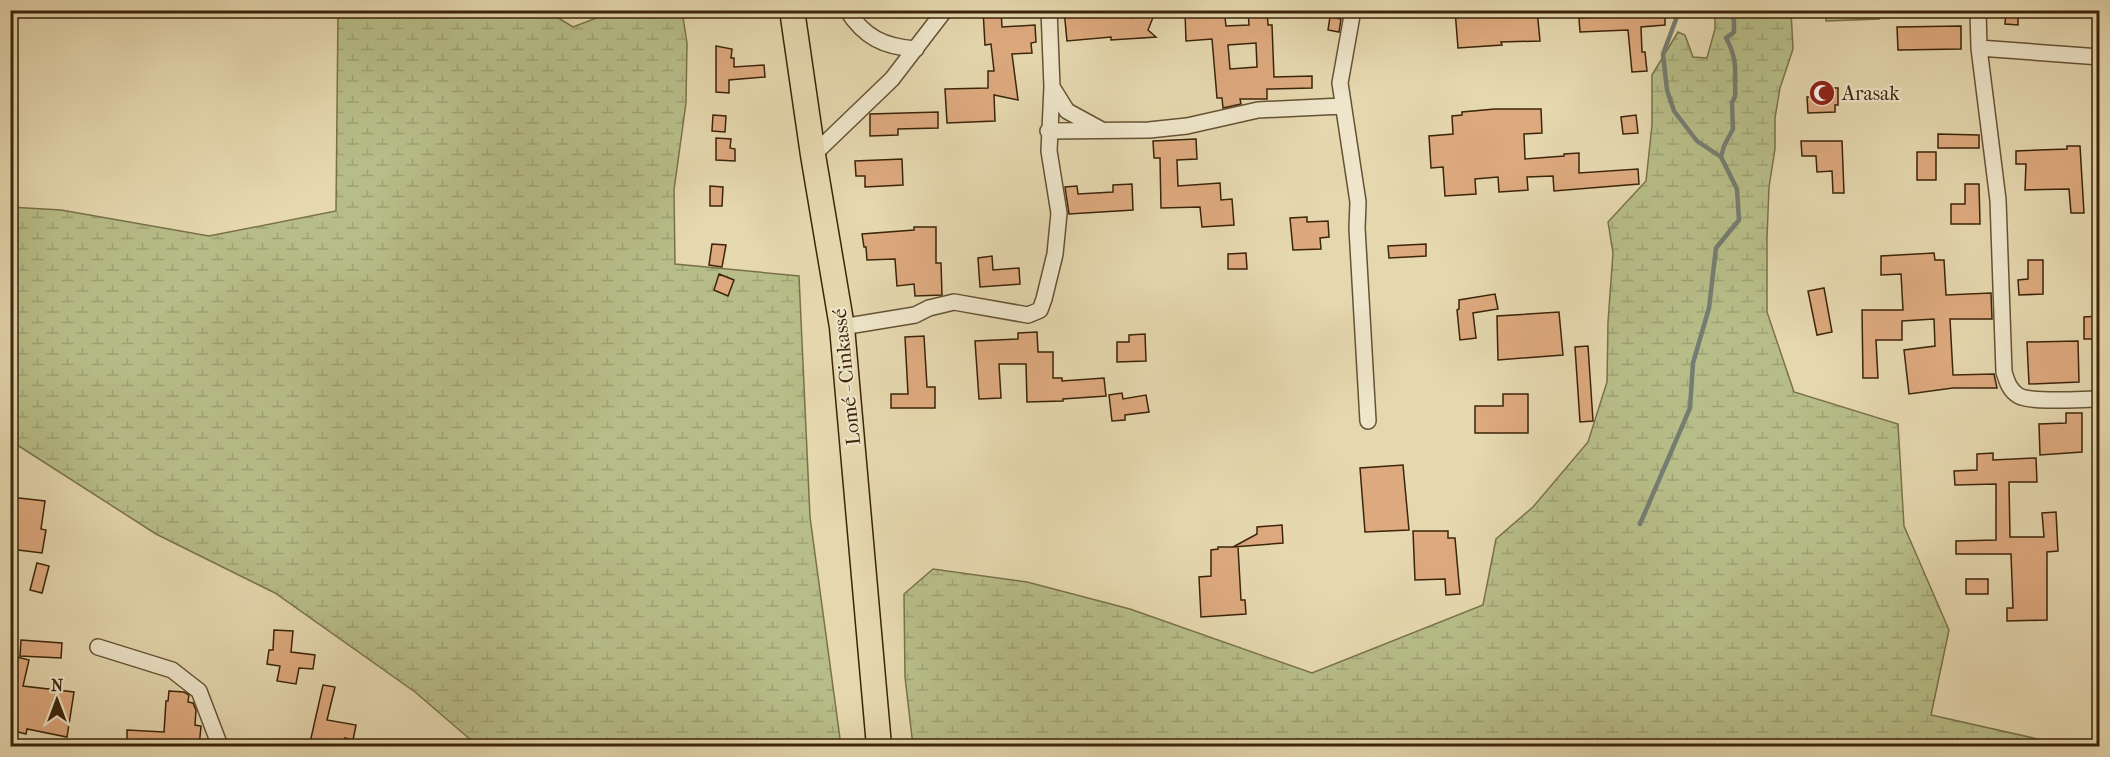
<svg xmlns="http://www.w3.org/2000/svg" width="2110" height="757" font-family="'IM FELL French Canon',serif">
	<defs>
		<pattern id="wetland-marsh" width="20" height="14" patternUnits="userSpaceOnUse" patternTransform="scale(1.5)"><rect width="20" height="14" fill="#b7bd88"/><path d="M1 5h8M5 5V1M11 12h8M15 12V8" fill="none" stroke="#9ea274"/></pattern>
	</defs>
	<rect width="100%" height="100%" fill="#e5d7ae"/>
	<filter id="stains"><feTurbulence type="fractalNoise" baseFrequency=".00333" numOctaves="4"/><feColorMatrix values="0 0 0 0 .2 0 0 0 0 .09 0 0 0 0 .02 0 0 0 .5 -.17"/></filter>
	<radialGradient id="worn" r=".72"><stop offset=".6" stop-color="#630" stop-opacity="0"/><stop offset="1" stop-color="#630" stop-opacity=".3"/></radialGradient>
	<path fill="url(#wetland-marsh)" stroke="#7a7149" stroke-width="1.5" d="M338 11H547L573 27 615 11H682L687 43 686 103 674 190 675 264 799 276 810 517 841 746H478L415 692 275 593 156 534 11 441 10 207 61 210 209 236 336 211Z
		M1715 11H1791L1793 49 1780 88 1775 118V149L1769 187 1767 238V312L1794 392 1898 424 1904 526 1949 630 1931 715 2069 746H913L905 677 904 594 933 569 1027 582 1130 609 1312 673 1483 605 1496 539 1533 507 1588 442 1607 382 1608 322 1613 253 1608 222 1646 181 1652 125V75L1678 32 1685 35 1693 57 1707 58 1715 29Z"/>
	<path fill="#b7bd88" stroke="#7a7149" stroke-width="1.5" d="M1826 11H1878L1879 19 1826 21Z"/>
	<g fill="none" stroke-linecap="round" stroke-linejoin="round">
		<path stroke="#757d71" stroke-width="4.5" d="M1678 14 1663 54 1667 90 1674 111 1697 141 1721 157
			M1640 524 1690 408 1693 363 1709 308 1716 248 1739 220 1737 189 1721 157 1724 146 1733 129 1732 102C1737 96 1735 92 1735 84 1736 66 1735 54 1726 38L1734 32V21L1731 10"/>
	</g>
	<path fill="#dda97e" stroke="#3c250a" stroke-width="1.5" fill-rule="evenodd" d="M983 10H1001L1002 27 1035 25 1036 42 1031 43 1032 53 1012 54 1018 100 994 95 995 121 947 123 945 89 988 88V71H994L991 44 985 45Z
		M1064 10H1088L1089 17 1131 15V18L1154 15 1148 30 1156 37 1111 40V37L1067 41Z
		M1224 10 1226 26 1249 25 1248 10H1267L1268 25H1272L1274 77 1312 76V88L1267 89V99H1240L1241 104 1223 108 1222 98H1217L1212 39 1186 41 1185 12ZM1256 43 1257 67 1230 69 1228 45Z
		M1455 10H1537L1540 41 1501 42 1502 45 1458 48Z
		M1611 10H1665V25L1641 27 1642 52H1645L1647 71 1632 72 1628 30 1580 32 1579 18 1611 16Z
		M2006 10H2018V25L2005 24Z
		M1330 17 1341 19 1339 32 1328 30Z
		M1961 26V49L1898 50 1897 27Z
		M716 46 732 49 731 58H734V67L764 65 765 77 729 80V93L716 92Z
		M1829 88H1838V105H1835V112L1808 113 1807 97H1810V89Z
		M1495 109H1541L1542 133 1524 134 1525 159 1564 156V154L1579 153V173L1638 169 1639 184 1554 191 1553 176 1527 177 1528 190 1499 192 1498 177 1475 179 1476 194 1445 196 1443 167 1431 168 1429 136 1453 134 1452 116 1462 115V112Z
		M938 112V128L898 129V135L870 136V114Z
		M713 115 726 116 725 132 712 131Z
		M1636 115 1638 133 1623 134 1621 117Z
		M1938 134 1979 135V148H1938Z
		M716 138 731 139 730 148 735 149V161L716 160Z
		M1196 139 1197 159 1177 160 1178 186 1220 183 1221 200 1232 199 1234 225 1202 227 1200 207 1161 208 1160 158H1154L1153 141Z
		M1801 141H1842L1844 193H1833L1832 171 1817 172 1816 156H1802Z
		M2067 146H2080L2084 213H2071L2069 189 2025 190 2026 164H2016V151L2067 149Z
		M1917 152H1936V180H1917Z
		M902 159 903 185 865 187V176H856L855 161Z
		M1132 184 1133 210 1069 214 1065 187 1077 186 1078 194 1113 192V185Z
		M1965 184H1979L1980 224H1951V204H1965Z
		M710 186 723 187 722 206H710Z
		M1307 217V222L1328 221 1329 237 1320 238 1321 249 1293 250 1290 218Z
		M914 227H936V263H941L942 295 915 296 914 284 897 286 895 259 867 260 866 247H864L862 234 914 230Z
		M712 244 726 245 722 267 709 265Z
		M1426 244V256L1389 258 1388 246Z
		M1246 253 1247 269H1228V254Z
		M1934 253 1935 260H1944L1946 295 1991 293 1992 319H1950L1953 375 1994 374 1997 388H1953L1909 394 1904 350 1935 346 1934 319 1902 321V340H1876L1878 378H1863L1862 310H1903L1901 274 1881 275V256Z
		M992 256 993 270 1019 268 1020 284 980 287 978 258Z
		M2028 260H2043V294L2019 295 2018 280 2028 279Z
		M719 274 734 280 728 296 714 290Z
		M1824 288 1832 332 1817 335 1808 291Z
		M1495 294 1498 309 1473 313 1476 338 1460 340 1457 310 1459 309V300Z
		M1559 312 1563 355 1498 360 1497 316Z
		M2100 316V339H2084V317Z
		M1037 332 1038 352H1053V378H1062V381L1104 378 1106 396 1063 399V401L1027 402 1026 364H999L1001 398 979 399 975 341 1018 339V333Z
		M1145 334 1146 361 1117 362V342H1129V335Z
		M924 336 927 387H935V408H891V394H908L905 337Z
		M2078 341 2079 382 2029 384 2027 342Z
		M1588 346 1593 421 1580 422 1575 347Z
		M1122 393 1123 399 1146 395 1149 412 1125 415V420L1112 421 1109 395Z
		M1503 394H1528V433H1475V406H1503Z
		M2066 413H2082V452L2040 455 2039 424 2066 423Z
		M1993 453V460L2036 458 2037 482H2009L2010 537H2044L2042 513 2056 512 2058 551 2047 552V620L2007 621V608H2013L2011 554H1956V541L1996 540V484L1955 485 1954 471 1977 470V454Z
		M1403 465 1409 530 1365 532 1360 468Z
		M10 497 45 501 41 529 46 530 42 553 10 549Z
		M1282 525 1283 543 1233 547 1257 534V527Z
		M1413 531H1448V538H1455L1460 594 1446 595 1445 579 1415 580Z
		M1218 547H1238L1241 600H1245L1246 614 1201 617 1199 577 1211 576V550L1218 549Z
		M37 563 49 566 42 593 30 590Z
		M1966 579H1988V594H1966Z
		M274 630 293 631 291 652 315 655 313 669 299 668 296 684 277 681 280 666 267 664 269 650H273Z
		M21 640 62 643 61 658 20 656Z
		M13 656 29 660 23 686 74 692 67 737 27 729 26 734 10 730V669Z
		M323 685 335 687 327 720 356 725 353 740 345 738V747H309Z
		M169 691 184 692 189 695 188 702 193 703 196 710 195 725 201 726 199 747H160V744L127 742V730L164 732 166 701H168Z"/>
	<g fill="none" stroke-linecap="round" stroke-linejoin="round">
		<g stroke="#665233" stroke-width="18">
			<path id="minor" d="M847 10C864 37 884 47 916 49
				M1353 10 1340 83 1358 202 1357 228 1368 421
				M1978 10 1979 48 1998 200 2004 372C2007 382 2010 391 2019 396 2033 403 2082 399 2100 399
				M1979 48 2100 57
				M1052 87 1067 111 1100 129
				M1048 131 1149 130 1187 126 1258 110 1342 106
				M813 155 892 79 945 10
				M842 327 915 315 929 308 954 302 1028 315 1040 310 1044 299 1055 254 1059 213 1049 151 1052 87 1049 10
				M98 647 172 670 199 691 220 746"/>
		</g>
		<g stroke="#3c250a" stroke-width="27">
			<path id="trunk" d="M792 10 813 155 842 327 879 746"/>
		</g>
		<use href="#minor" stroke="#eee5ca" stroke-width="15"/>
		<use href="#trunk" stroke="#e5d7ae" stroke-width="24"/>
	</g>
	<defs>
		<g id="mosque-disc" transform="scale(1.35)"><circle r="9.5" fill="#8f2418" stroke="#eee5ca"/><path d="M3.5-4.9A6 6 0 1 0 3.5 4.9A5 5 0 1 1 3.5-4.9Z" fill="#fff"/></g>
	</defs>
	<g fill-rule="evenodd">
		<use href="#mosque-disc" x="1822" y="93"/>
	</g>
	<g text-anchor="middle" stroke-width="4.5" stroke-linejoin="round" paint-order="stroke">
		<g font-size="20" fill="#3c250a" stroke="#eee5ca" text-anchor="start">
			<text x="1842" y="100">Arasak</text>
		</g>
		<g font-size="20" fill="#3c250a" stroke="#eee5ca">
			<text transform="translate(846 377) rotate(-96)" y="7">Lomé - Cinkassé</text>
		</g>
	</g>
	<rect width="2110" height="757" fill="none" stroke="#e5d7ae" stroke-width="36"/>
	<rect x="12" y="12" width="2086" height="733" fill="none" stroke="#3c250a" stroke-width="3"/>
	<rect x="18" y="18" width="2074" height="721" fill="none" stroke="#3c250a" stroke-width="1.5"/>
	<g transform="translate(57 700)" stroke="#eee5ca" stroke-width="4.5" paint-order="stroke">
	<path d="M0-4.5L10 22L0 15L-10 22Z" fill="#3c250a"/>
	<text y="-9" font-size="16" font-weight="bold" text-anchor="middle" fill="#3c250a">N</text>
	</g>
	<rect width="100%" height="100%" filter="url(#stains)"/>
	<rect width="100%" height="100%" fill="url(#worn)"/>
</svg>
